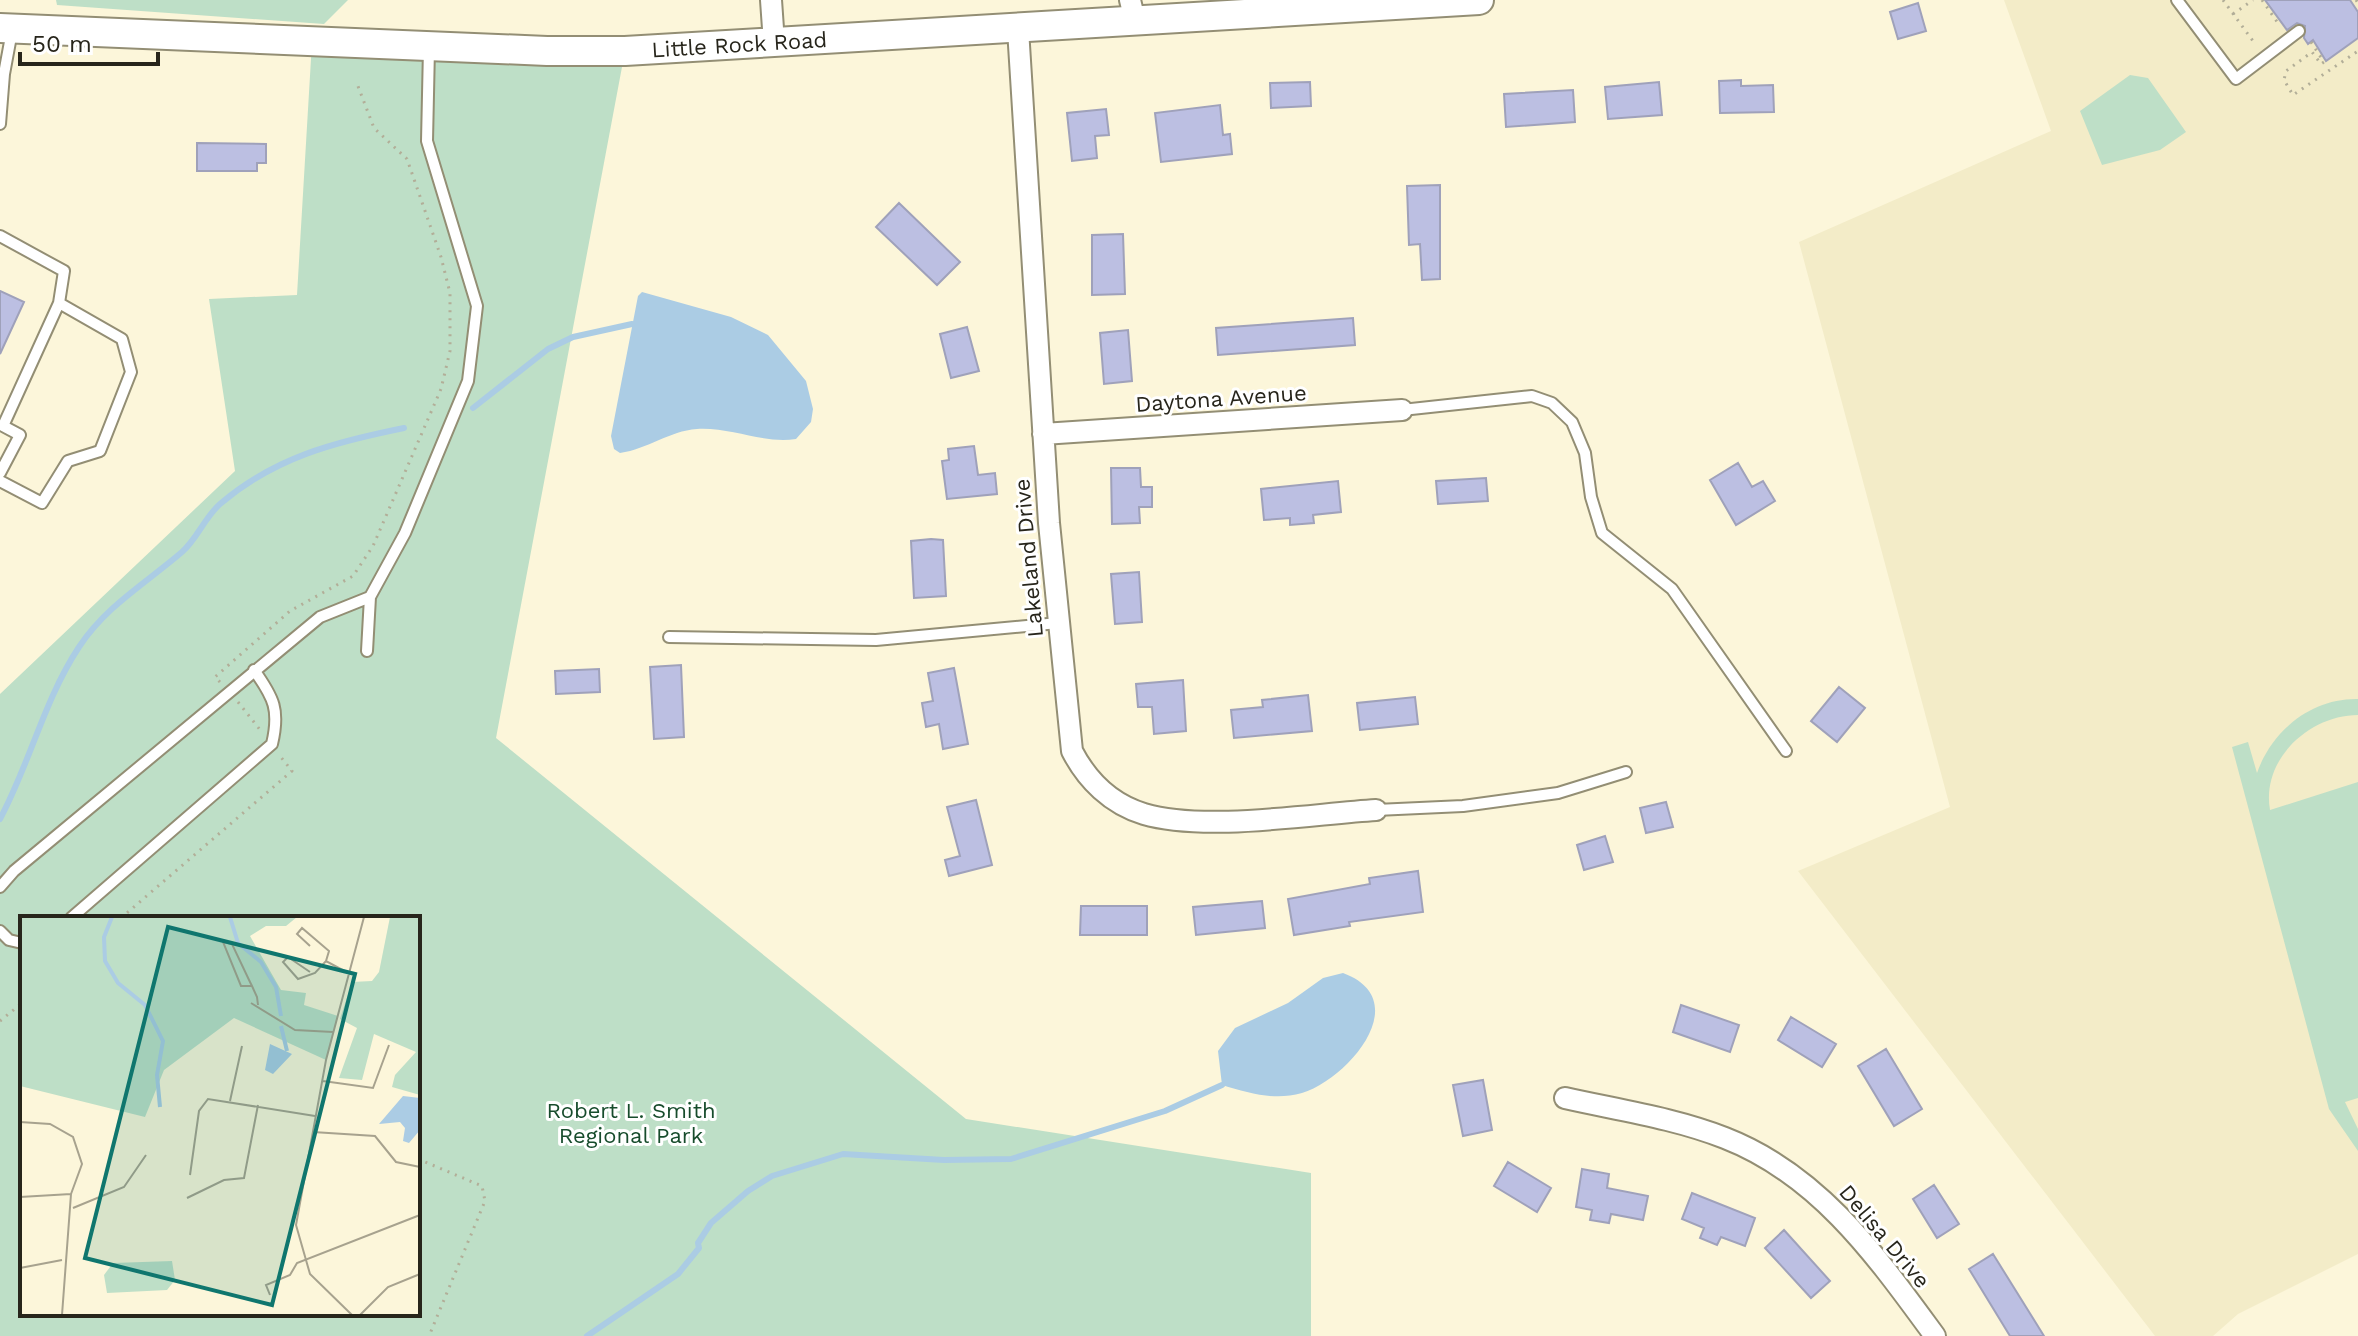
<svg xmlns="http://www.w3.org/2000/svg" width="2358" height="1336" font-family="'Work Sans',sans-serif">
	<rect width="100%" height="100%" fill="#fcf6da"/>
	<path fill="#f3ecc8" d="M2004 0H2358V1254L2238 1314 2213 1336H2155L1798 871 1950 807 1799 242 2051 131Z"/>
	<path fill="#bedfc7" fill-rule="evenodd" d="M56 0H348L324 24 57 5Z
		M312 42 625 51 496 738 966 1119 1311 1173V1336H0V694L235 471 209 299 297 295ZM22 918H418V1314H22Z
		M2130 75 2148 78 2186 132 2160 150 2102 165 2080 111Z
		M2358 699V715C2310 715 2261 759 2270 810L2358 782V1098L2345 1102 2358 1129V1151L2329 1109 2232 747 2248 742 2257 773C2272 730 2312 698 2358 699Z"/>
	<path fill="#abcce4" d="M642 292 731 317 768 335 806 381 813 409 811 422 796 439C763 444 731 427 697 429 669 431 648 449 620 453L614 449 611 436 638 296Z
		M1343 973C1416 1000 1348 1079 1302 1093 1274 1101 1249 1093 1222 1085L1218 1051 1235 1028 1288 1003 1323 978Z"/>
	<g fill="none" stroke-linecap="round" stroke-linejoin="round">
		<path stroke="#abcce4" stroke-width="6" d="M473 408 548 349 573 337 632 324
			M0 819C30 763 44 700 79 647 106 606 146 583 182 552 197 539 205 517 220 504 275 457 335 442 404 428
			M587 1336 678 1274 699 1248 698 1243 711 1223 748 1191 772 1176 843 1154 944 1160 1011 1159 1165 1111 1222 1085"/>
	</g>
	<path fill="#bcbfe2" stroke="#9fa1ba" stroke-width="2" d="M2265 0H2350L2358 12V38L2326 61 2313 40 2308 44 2304 38 2305 26 2297 23 2287 30Z
		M1918 3 1926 31 1898 39 1890 12Z
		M1741 80V86L1773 85 1774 112 1720 113 1719 81Z
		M1310 82 1311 106 1271 108 1270 83Z
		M1659 82 1662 115 1608 119 1605 87Z
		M1573 90 1575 122 1506 127 1504 94Z
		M1220 105 1223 135 1230 134 1232 154 1161 162 1155 113Z
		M1106 109 1109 135 1095 136 1097 158 1072 161 1067 113Z
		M197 143 266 144V163H257V171H197Z
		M1440 185V279L1422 280 1420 244 1409 245 1407 186Z
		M899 203 960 262 937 285 876 227Z
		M1123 234 1125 294 1092 295V235Z
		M0 291 24 302 0 354Z
		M1353 318 1355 345 1218 355 1216 328Z
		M967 327 979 371 951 378 940 334Z
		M1128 330 1132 381 1104 384 1100 333Z
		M974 446 978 475 995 473 997 494 947 499 942 461 949 460 948 449Z
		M1738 463 1752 487 1763 481 1775 501 1736 525 1710 480Z
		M1111 468H1140L1141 487H1152V507H1139L1140 523 1112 524Z
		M1486 478 1488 501 1438 504 1436 481Z
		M1338 481 1341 512 1313 515 1314 523 1290 525V518L1264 520 1261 489Z
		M931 539 943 540 946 596 914 598 911 541Z
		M1139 572 1142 622 1115 624 1111 574Z
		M681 665 684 737 654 739 650 667Z
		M954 668 968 744 943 749 939 724 926 727 922 703 933 701 928 673Z
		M599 669 600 692 556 694 555 671Z
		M1183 680 1186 731 1154 734 1152 707H1138L1136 684Z
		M1839 687 1865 708 1837 742 1811 721Z
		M1308 695 1312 731 1234 738 1231 710 1263 707 1262 700Z
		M1415 697 1418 724 1360 730 1357 703Z
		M976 800 992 865 949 876 945 860 960 856 947 807Z
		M1666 802 1673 827 1646 833 1640 808Z
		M1605 836 1613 862 1584 870 1577 845Z
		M1418 871 1423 912 1349 922 1350 926 1294 935 1288 899 1370 884 1369 878Z
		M1262 901 1265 928 1196 935 1193 907Z
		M1081 906H1147V935H1080Z
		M1681 1005 1739 1025 1730 1052 1673 1032Z
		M1791 1017 1836 1044 1822 1067 1778 1040Z
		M1886 1049 1922 1109 1894 1126 1858 1066Z
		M1483 1080 1492 1130 1463 1136 1453 1085Z
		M1508 1162 1551 1188 1537 1212 1494 1186Z
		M1582 1169 1609 1174 1607 1188 1648 1196 1643 1220 1611 1214 1609 1223 1590 1220 1592 1210 1576 1207Z
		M1934 1185 1959 1224 1937 1238 1913 1199Z
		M1692 1193 1755 1218 1745 1246 1721 1237 1717 1245 1700 1238 1704 1228 1682 1219Z
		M1784 1230 1830 1281 1811 1298 1765 1248Z
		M1993 1254 2044 1336H2010L1969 1269Z"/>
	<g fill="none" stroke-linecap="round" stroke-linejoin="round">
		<g stroke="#938e74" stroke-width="14">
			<path id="lane" d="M2177 0 2236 79 2299 31
				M0 124 4 74 12 31
				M0 236 64 271 59 303 3 426 20 435 0 473
				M1402 410 1532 396 1552 403 1572 422 1585 453 1591 497 1602 533 1672 589 1786 751
				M0 481 42 503 68 461 100 451 131 372 122 339 59 303
				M669 637 876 640 1058 623
				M367 651 370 597 405 533 468 381 477 306 427 141 429 48
				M1376 810 1463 806 1558 793 1626 772
				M0 887 14 871 320 617 370 597
				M71 918 272 744C280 710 274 698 254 670
				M0 931 9 940 22 943"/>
		</g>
		<g stroke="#938e74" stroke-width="24">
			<path id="street" d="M771 0 774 43
				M1130 0 1135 21
				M1018 29 1049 523 1072 751C1087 780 1111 804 1144 814 1205 832 1311 814 1376 810
				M1043 434 1402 410
				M1565 1098C1618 1110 1674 1118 1725 1138 1820 1175 1877 1257 1935 1336"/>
		</g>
		<g stroke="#938e74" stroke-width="32">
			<g id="secondary">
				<path id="s1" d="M0 28 547 51H625L1479 0"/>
			</g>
		</g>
		<path stroke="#b2ae98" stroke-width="3" stroke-dasharray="2 6" stroke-linecap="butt" d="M2223 0 2253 41
			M2262 0 2280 26
			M2356 0 2358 3
			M2233 14 2253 0
			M2311 42 2324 62 2321 64 2312 52 2286 71 2284 80 2293 95 2358 51
			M220 682 215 677 290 611 353 576 373 546 441 389 450 351V293L441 257 407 159 374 128 356 81
			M238 702 261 731
			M121 918 292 771 280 756
			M0 1021 22 1003
			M418 1159 482 1186 485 1201 429 1336"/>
		<use href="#lane" stroke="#fff" stroke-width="10"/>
		<use href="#street" stroke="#fff" stroke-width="20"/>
		<use href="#secondary" stroke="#fff" stroke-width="28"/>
	</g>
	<g text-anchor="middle" stroke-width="6" stroke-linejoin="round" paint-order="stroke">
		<g font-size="22" fill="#27251b" stroke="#fff">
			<text dy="8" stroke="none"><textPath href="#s1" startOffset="740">Little Rock Road</textPath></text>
			<text transform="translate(1221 398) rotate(-4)" y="8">Daytona Avenue</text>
			<text transform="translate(1028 558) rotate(-95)" y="8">Lakeland Drive</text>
			<text transform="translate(1885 1236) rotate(50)" y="8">Delisa Drive</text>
		</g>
		<g font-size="22" fill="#174c2c" stroke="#fff">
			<text x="631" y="1118">Robert L. Smith<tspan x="631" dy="25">Regional Park</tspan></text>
		</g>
	</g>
	<g transform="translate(20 916)">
		<rect width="400" height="400" fill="#fcf6da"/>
		<path d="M0 1H277L266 10H246L230 20 261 74 286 77 284 89 318 100 306 144 214 102 144 154 125 201 0 170ZM370 1H400V179L372 171 375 159 396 136 354 118 342 164 319 162 337 112 320 103 332 66 352 65 359 56ZM152 345 155 364 147 374 87 377 84 359 93 347Z" fill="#bedfc7"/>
		<path d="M250 128 272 138 253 158 245 154ZM383 180 400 182V214L389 227 383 225 385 212 380 206 359 208Z" fill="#abcce4"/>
		<path fill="none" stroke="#abcce4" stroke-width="4" d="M92 1 84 21 85 45 98 67 125 89 143 125 137 159 140 191M210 1 218 27 241 46 256 71 261 100M261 110 267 135"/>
		<path fill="none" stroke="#a7a28e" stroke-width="2" d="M290 30 277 18 282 12 309 35 306 45M290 56 268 41 263 46 278 63 295 57 306 45 330 58M232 70H221L203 26 212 28 230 66 232 70 237 81 238 89M231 87 275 114 313 116M303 165 353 172 369 129M210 185 222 130M0 206 30 208 53 221 62 248 51 278M293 216 355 220 376 246 400 251M170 259 179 195 188 183 295 200M0 281 51 278M167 282 204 264 224 262 238 189M53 292 104 271 126 239M0 352 42 344M250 379 246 369 270 359 277 347 400 299M42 399 51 278M332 399 290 358 276 309 306 144 344 1M340 399 368 371 400 358"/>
		<path fill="#0f766e" fill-opacity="0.15" stroke="#0f766e" stroke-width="4" d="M148 11 335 58 252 389 65 342Z"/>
		<rect width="400" height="400" fill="none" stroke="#27251b" stroke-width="4"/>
	</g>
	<path d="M20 52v12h138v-12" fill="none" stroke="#27251b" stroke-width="4"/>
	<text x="32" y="52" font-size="24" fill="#27251b" stroke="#ffffff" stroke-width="6" paint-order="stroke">50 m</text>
</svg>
